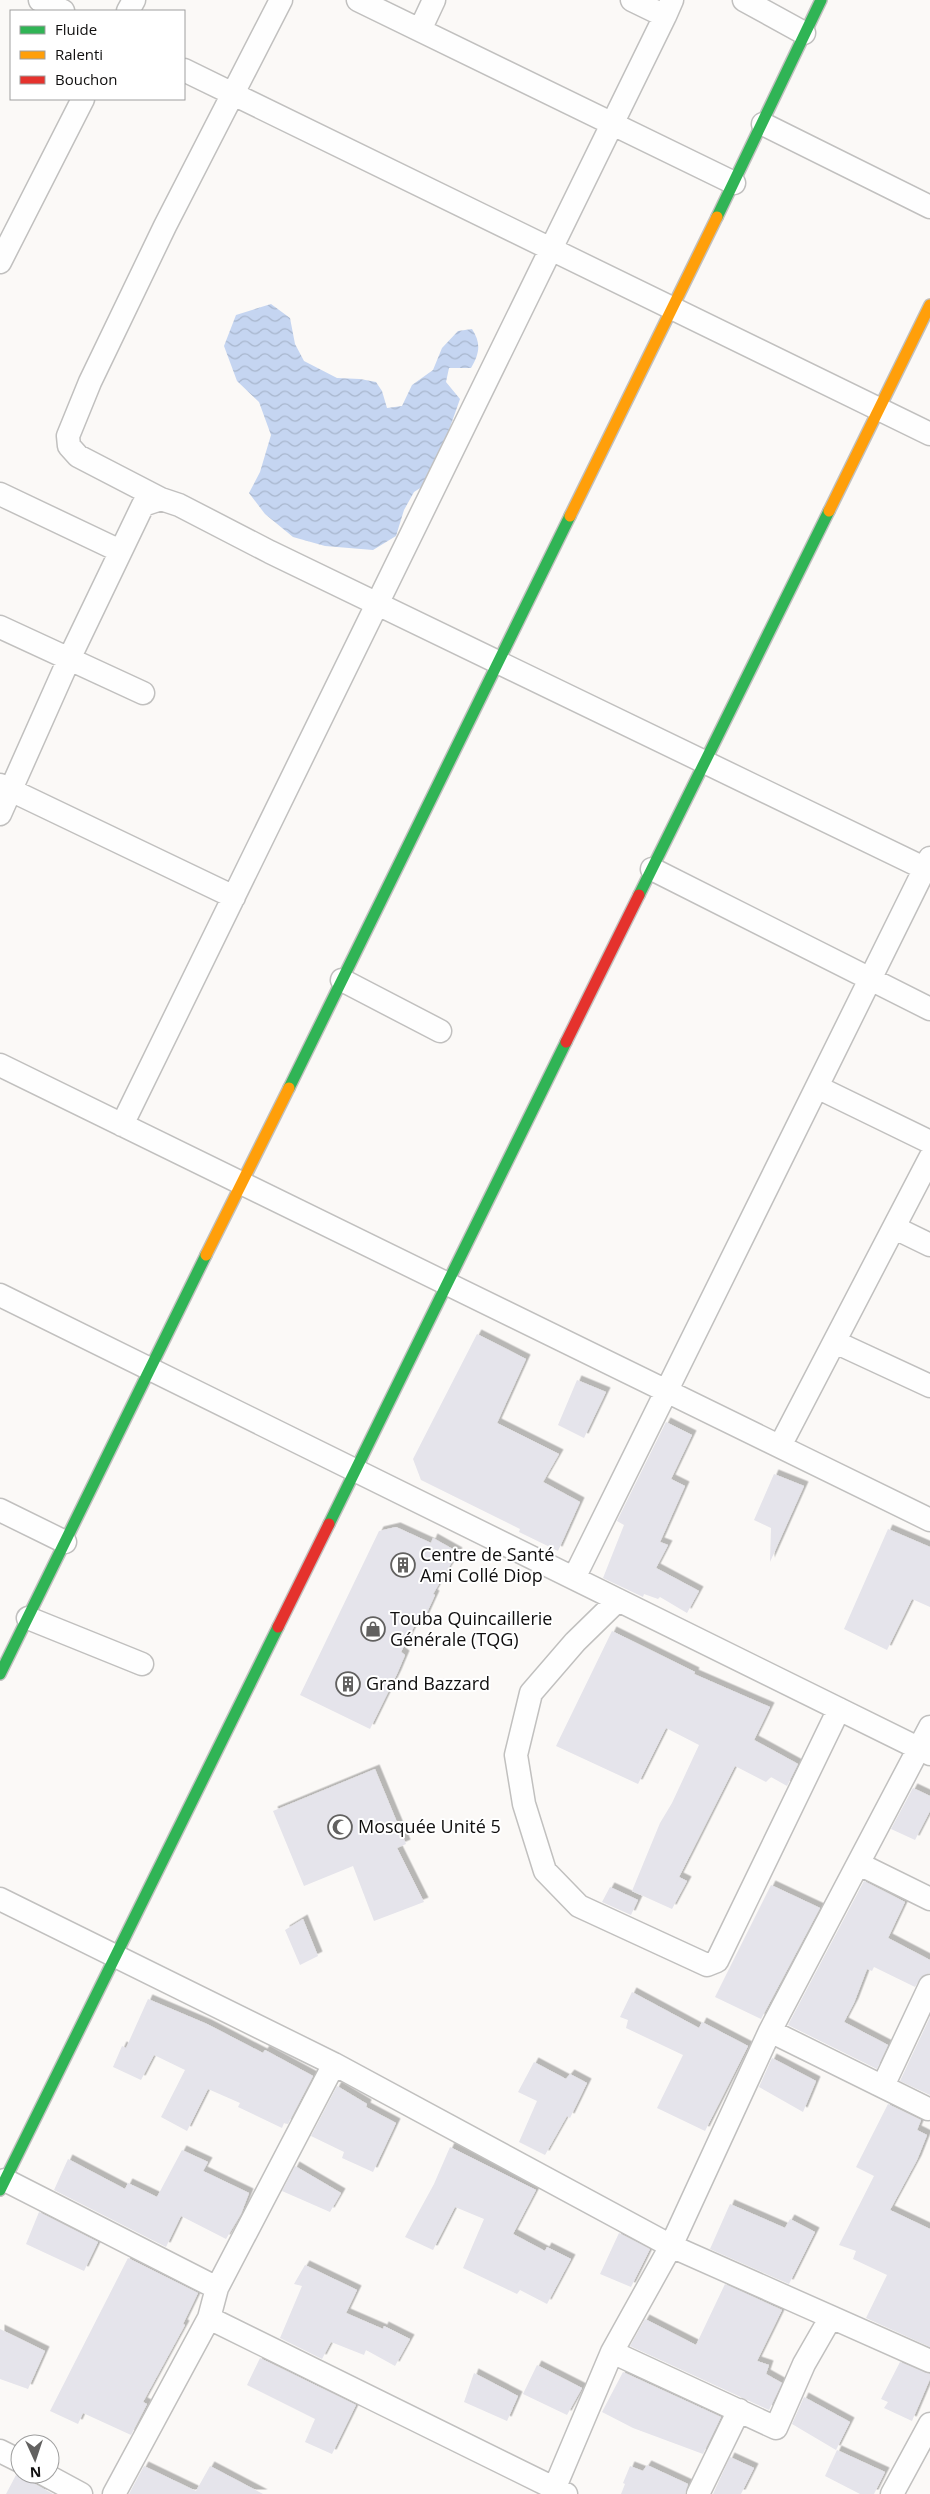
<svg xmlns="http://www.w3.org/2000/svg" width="930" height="2494" font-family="'Open Sans',sans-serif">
	<defs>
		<pattern id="water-waves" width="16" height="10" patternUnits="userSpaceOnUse" patternTransform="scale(1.25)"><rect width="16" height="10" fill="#c5d5f1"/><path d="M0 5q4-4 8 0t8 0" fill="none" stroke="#a8b6cd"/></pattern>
		<filter id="shadow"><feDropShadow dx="4.5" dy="-4.5" stdDeviation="0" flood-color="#0004"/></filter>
	</defs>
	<rect width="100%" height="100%" fill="#fbf9f7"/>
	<path fill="url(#water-waves)" d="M271 304 290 318 295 344 304 361 337 378 360 379 376 382 382 391 387 408 402 406 412 385 433 370 442 348 458 331 472 329C481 343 480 353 471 368H449L446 382 460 399 431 481 414 492 404 510 396 536 373 550 325 546 293 537 265 514 249 493 260 472 271 435 259 402 237 381 224 346 236 315Z"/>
	<path fill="#e5e4eb" filter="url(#shadow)" d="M477 1334 526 1359 497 1423 559 1454 543 1482 580 1502 558 1551 519 1532 520 1529 421 1480 413 1459Z
		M577 1380 606 1392 584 1438 558 1425Z
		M666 1422 692 1435 671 1479 685 1486 660 1542 668 1545 656 1568 699 1591 687 1613 660 1597 658 1599 644 1594 643 1597 603 1578 624 1525 617 1521Z
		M774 1474 804 1486 770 1562 771 1528 754 1520Z
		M396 1527 431 1543 433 1538 458 1552 433 1594 435 1595 424 1619 419 1617 401 1652 405 1655 397 1674 370 1729 300 1695 379 1531Z
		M888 1529 930 1547V1607L912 1599 887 1650 844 1629Z
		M612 1631 695 1672 694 1674 770 1707 754 1740 798 1764 787 1786 771 1777 766 1782 735 1766 679 1877 687 1881 672 1909 632 1891 660 1823 672 1803 699 1745 666 1728 638 1784 556 1746Z
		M375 1769 406 1844 397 1848 424 1902 374 1921 353 1866 304 1886 273 1811Z
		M913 1788 930 1796V1811L915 1840 891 1829Z
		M864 1881 905 1902 888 1938 930 1960V1973L922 1976 915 1987 874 1967 872 1971 867 1969 854 2003 844 2022 888 2045 877 2069 788 2025Z
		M771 1885 820 1908 761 2019 715 1997Z
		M610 1887 638 1900 631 1915 602 1902Z
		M303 1919 318 1956 300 1965 285 1930Z
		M632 1992 699 2028 702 2022 748 2046 705 2131 657 2108 683 2055 626 2028 628 2020 620 2017Z
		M148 1999 207 2024 263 2053 265 2050 313 2076 288 2124 284 2123 282 2128 238 2107 240 2103 208 2089 187 2131 161 2117 185 2070 154 2055 141 2080 113 2067 122 2046 126 2048Z
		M930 2017V2095L900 2081Z
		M772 2058 816 2081 803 2112 759 2087Z
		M534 2062 566 2079 570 2074 587 2083 570 2118 567 2116 545 2155 519 2142 537 2101 518 2092Z
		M337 2086 367 2104 366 2107 396 2123 373 2172 342 2158 344 2152 311 2136Z
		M888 2104 921 2120 917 2130 927 2135 917 2160 890 2210 930 2229V2347L866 2318 887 2275 853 2259 856 2251 839 2245 874 2176 856 2167Z
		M450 2147 536 2190 513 2234 545 2251 547 2247 571 2259 547 2304 520 2290 517 2294 463 2268 484 2219 455 2207 433 2250 405 2237 434 2184Z
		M182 2150 208 2162 203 2171 249 2193 241 2214 226 2239 181 2216 166 2247 54 2190 68 2159 125 2189 128 2183 157 2197Z
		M295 2166 341 2193 330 2212 282 2191Z
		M730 2204 785 2228 790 2219 815 2232 789 2284 710 2249Z
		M39 2212 98 2242 84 2271 26 2244Z
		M619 2233 650 2249 631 2287 600 2274Z
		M128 2258 198 2293 183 2324 185 2325 143 2402 147 2404 131 2435 83 2413 78 2424 50 2411Z
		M305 2265 357 2290 346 2313 383 2329 384 2326 410 2339 395 2366 366 2350 364 2355 331 2342 322 2359 280 2338 302 2286 294 2284Z
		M725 2284 782 2310 757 2361 769 2365 766 2374 782 2383 769 2410 630 2346 645 2319 696 2345Z
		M0 2329 45 2351 28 2389 0 2379Z
		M260 2358 356 2405 332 2454 305 2442 315 2419 247 2385Z
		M900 2362 930 2374V2379L912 2421 884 2408 888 2402 881 2399Z
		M537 2365 582 2388 567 2415 523 2394Z
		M623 2372 721 2417 703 2454 633 2428 602 2412Z
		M474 2373 518 2396 507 2421 464 2402Z
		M804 2397 850 2422 836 2450 792 2424Z
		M837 2450 885 2472 874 2494H860L825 2476Z
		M730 2457 754 2468 741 2494H713Z
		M647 2465 688 2484 685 2494H621L625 2484 623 2483 630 2466 643 2471Z
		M144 2466 196 2491 210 2466 263 2494H129Z
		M16 2475 37 2485 53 2494H6Z"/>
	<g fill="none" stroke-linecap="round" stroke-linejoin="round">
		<g stroke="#c1c0bf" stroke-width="25">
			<path id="street" d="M40 0 63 11
				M358 0 734 183
				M632 0 665 16 672 0
				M744 0 804 33
				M128 11 134 0
				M420 30 434 0
				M184 70 930 434
				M763 124 930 207
				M0 262 83 99
				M0 494 120 551
				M161 499 78 456 69 446 68 436 90 382 165 226 281 0
				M0 627 143 693
				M0 785 234 897
				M0 814 69 659 143 505 161 499 179 505 270 552 930 871
				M652 869 930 1009
				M342 980 440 1031
				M0 1065 930 1520
				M817 1087 930 1142
				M122 1125 665 16
				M895 1228 930 1245
				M0 1295 930 1754
				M835 1342 930 1386
				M780 1446 930 1158
				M0 1510 65 1542
				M574 1578 930 858
				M618 1600 575 1642 531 1693 516 1755 524 1804 545 1871 579 1906 707 1965 717 1961 839 1709
				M28 1618 142 1664
				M859 1864 930 1899
				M0 1899 334 2064 671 2246 930 2361
				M770 2031 928 2109
				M883 2086 930 1986
				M5 2180 217 2288
				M209 2318 566 2494
				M612 2352 776 2428 804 2364 831 2317
				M0 2451 20 2461
				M44 2474 81 2494
				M114 2494 209 2318 217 2288 334 2064
				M552 2494 612 2352 671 2246 770 2031 930 1727
				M698 2494 739 2410
				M892 2494 930 2424"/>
		</g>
		<g stroke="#c1c0bf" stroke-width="14">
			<path id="fast" d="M717 217 821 0
				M639 895 829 511
				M289 1088 570 516
				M329 1524 566 1042
				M0 1674 206 1255
				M0 2190 278 1627"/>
		</g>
		<g stroke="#c1c0bf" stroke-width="14">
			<path id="slow" d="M829 511 930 305
				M570 516 717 217
				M206 1255 289 1088"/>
		</g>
		<g stroke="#c1c0bf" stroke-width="14">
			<path id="jam" d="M566 1042 639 895
				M278 1627 329 1524"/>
		</g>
		<use href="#street" stroke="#fefefe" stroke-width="22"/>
		<use href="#fast" stroke="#30b455" stroke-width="11"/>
		<use href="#slow" stroke="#ff9f0a" stroke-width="11"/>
		<use href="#jam" stroke="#e5322d" stroke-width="11"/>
	</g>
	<defs>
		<g id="building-ring" transform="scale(1.25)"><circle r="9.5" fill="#fff" stroke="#626160" stroke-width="1.5"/><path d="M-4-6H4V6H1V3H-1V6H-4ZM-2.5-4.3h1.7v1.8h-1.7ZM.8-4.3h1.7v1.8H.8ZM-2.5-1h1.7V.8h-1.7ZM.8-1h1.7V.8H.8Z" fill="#626160"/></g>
		<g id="shop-ring" transform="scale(1.25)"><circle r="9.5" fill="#fff" stroke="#626160" stroke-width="1.5"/><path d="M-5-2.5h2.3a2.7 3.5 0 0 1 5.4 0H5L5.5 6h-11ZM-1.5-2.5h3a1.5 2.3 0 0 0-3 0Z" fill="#626160"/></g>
		<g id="mosque-ring" transform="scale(1.25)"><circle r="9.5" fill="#fff" stroke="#626160" stroke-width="1.5"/><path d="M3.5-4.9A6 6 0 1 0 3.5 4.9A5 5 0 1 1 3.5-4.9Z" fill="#626160"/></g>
	</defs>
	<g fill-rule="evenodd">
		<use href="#building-ring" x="403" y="1565"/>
		<use href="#shop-ring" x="373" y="1629"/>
		<use href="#building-ring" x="348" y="1684"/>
		<use href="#mosque-ring" x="340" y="1827"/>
	</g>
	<g text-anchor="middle" stroke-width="4" stroke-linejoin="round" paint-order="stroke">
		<g font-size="18" fill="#100f0f" stroke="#fff" text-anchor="start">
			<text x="420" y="1561">Centre de Santé<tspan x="420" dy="21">Ami Collé Diop</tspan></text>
			<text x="390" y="1625">Touba Quincaillerie<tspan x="390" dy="21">Générale (TQG)</tspan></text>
			<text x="366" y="1690">Grand Bazzard</text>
			<text x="358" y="1833">Mosquée Unité 5</text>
		</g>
	</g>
	<rect x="10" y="10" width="175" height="90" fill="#ffffff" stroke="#9f9f9f"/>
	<rect x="20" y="26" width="25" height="8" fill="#30b455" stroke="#9f9f9f"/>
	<text x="55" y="35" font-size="15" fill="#100f0f">Fluide</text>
	<rect x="20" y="51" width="25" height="8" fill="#ff9f0a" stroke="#9f9f9f"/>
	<text x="55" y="60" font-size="15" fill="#100f0f">Ralenti</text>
	<rect x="20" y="76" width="25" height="8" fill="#e5322d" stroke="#9f9f9f"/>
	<text x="55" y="85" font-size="15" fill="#100f0f">Bouchon</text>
	<g transform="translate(35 2459) rotate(177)"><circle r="24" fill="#ffffff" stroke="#9f9f9f"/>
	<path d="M0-4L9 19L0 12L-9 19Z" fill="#626160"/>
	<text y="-8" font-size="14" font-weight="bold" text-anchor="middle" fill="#100f0f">N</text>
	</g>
</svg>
